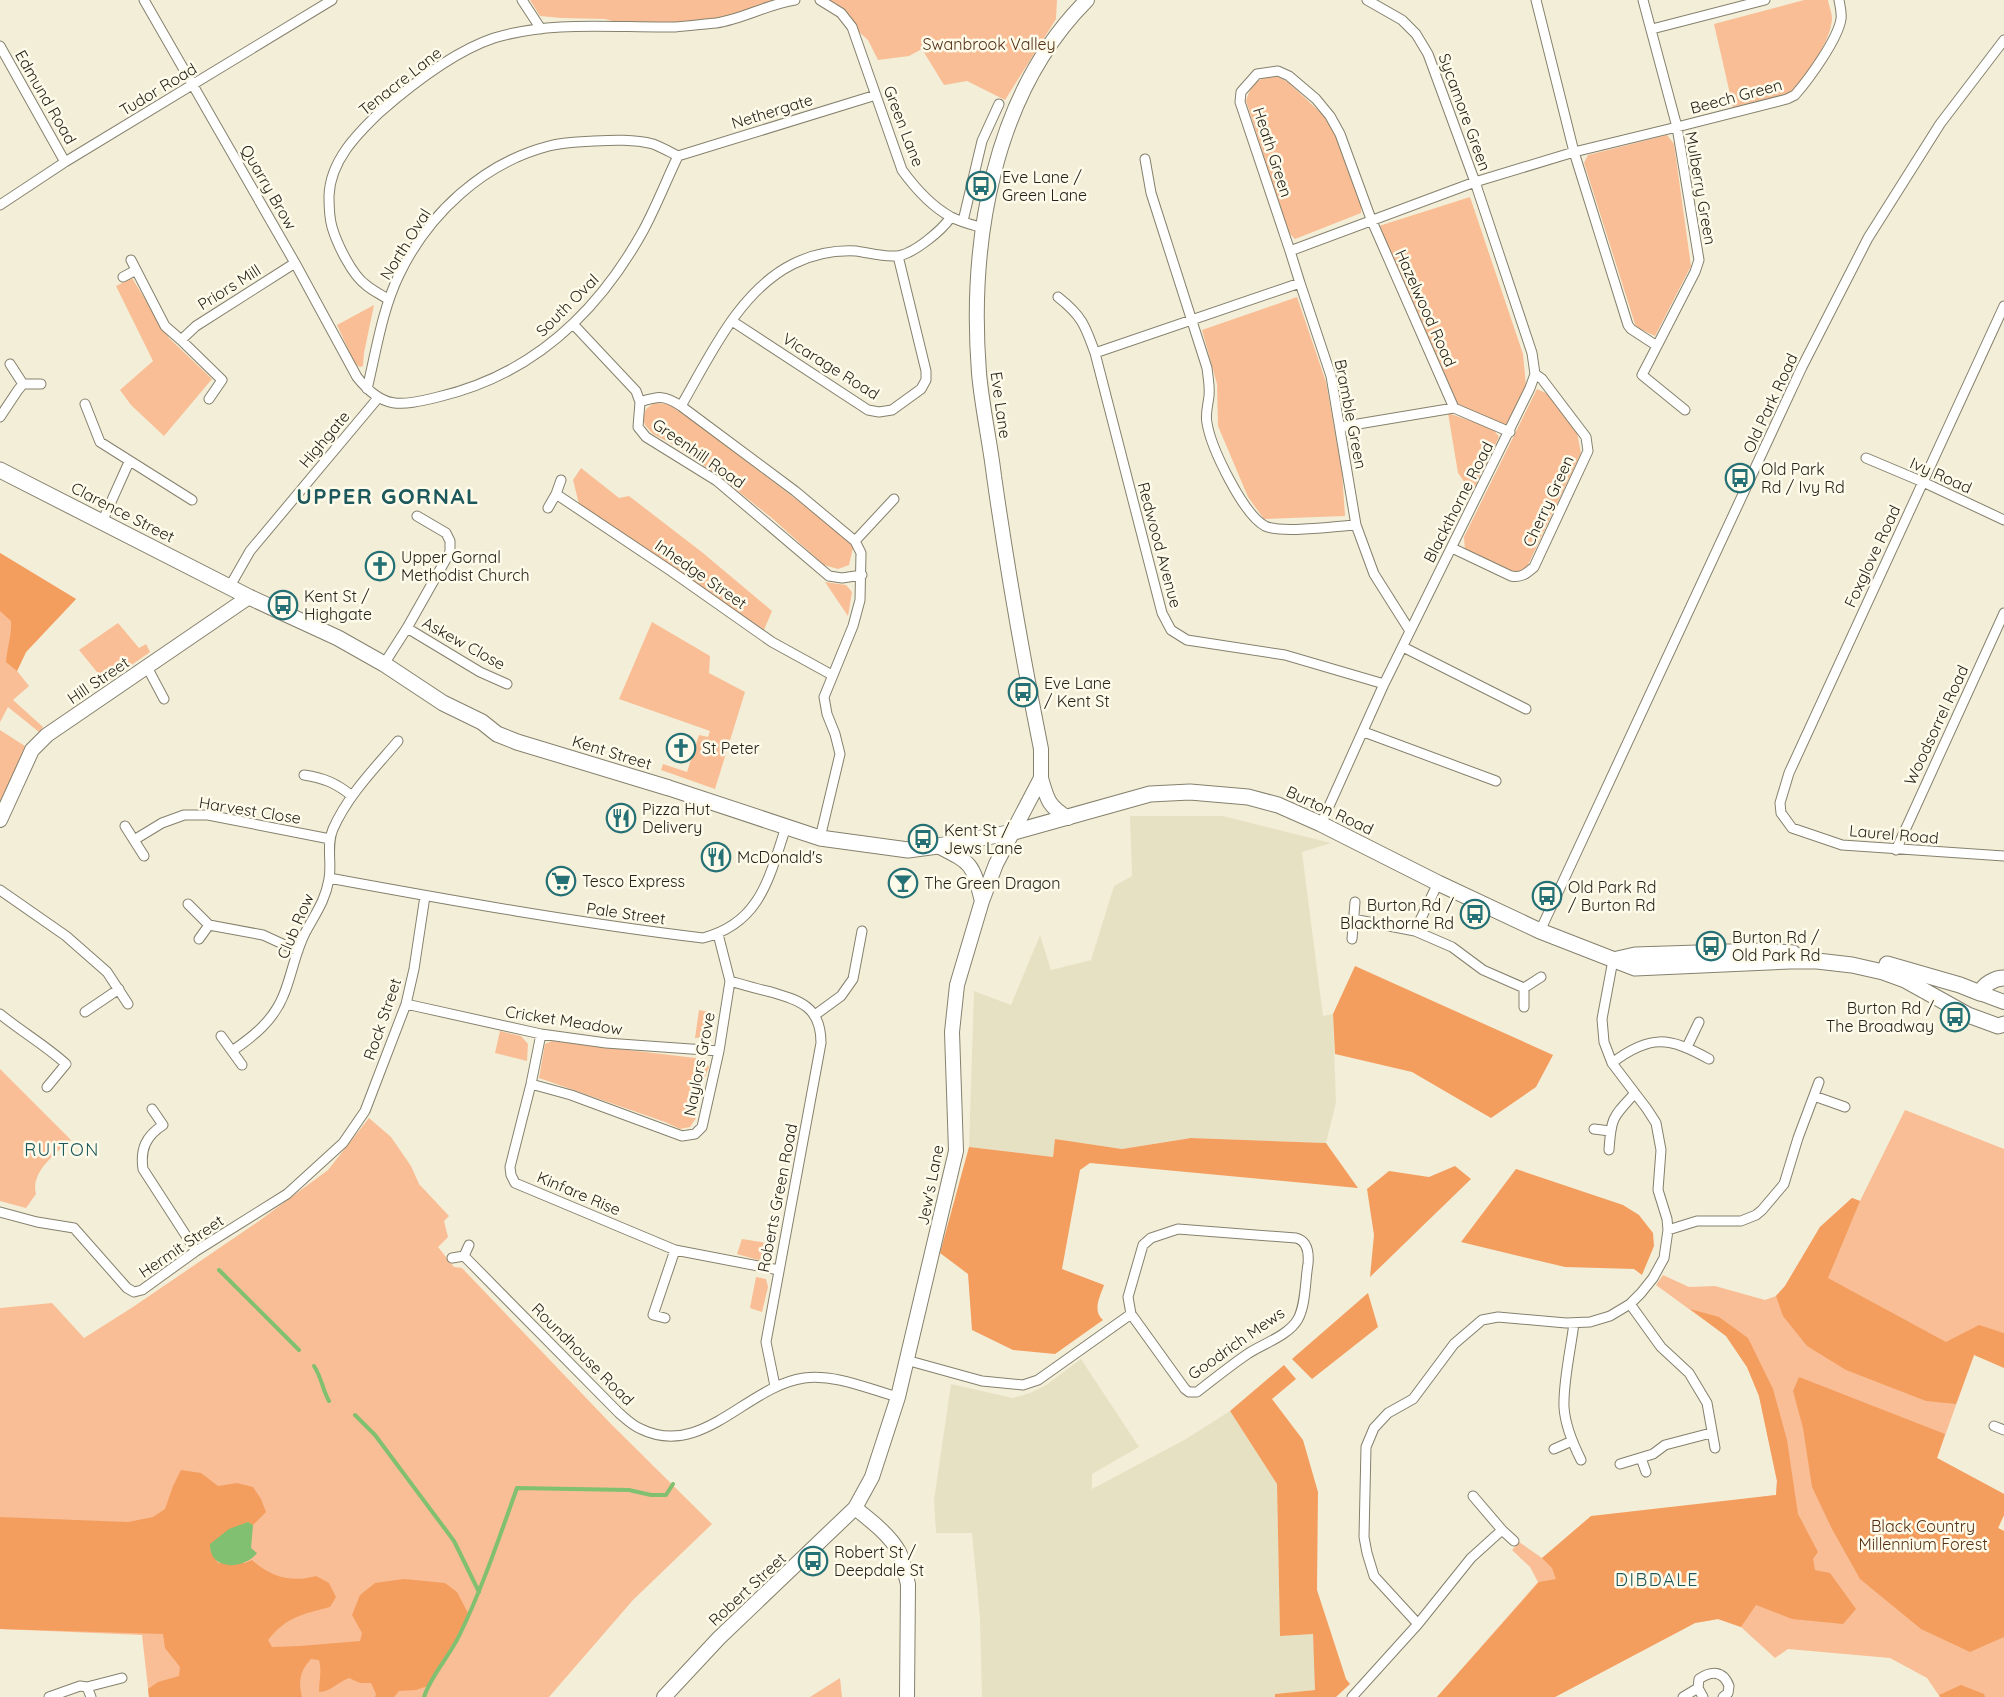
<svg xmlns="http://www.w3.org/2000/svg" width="2004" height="1697" font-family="Quicksand,sans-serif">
	<rect width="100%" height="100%" fill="#f3eed8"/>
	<path fill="#e7e1c4" d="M1130 816H1223L1331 843 1302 852 1323 1016 1333 1014 1336 1103 1326 1143 1191 1138 1122 1149 1055 1139 1053 1157 969 1147 974 991 1011 1005 1040 935 1051 970 1091 960 1114 886 1132 876Z
		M1081 1359 1139 1447 1092 1474V1489L1186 1439 1230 1411 1277 1484 1280 1635 1313 1634 1316 1690 1276 1694 1275 1697H982L980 1618 972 1533H936L934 1500 951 1384 1013 1398 1030 1393 1046 1385Z"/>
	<path fill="#f9be95" d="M530 0H795L720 22 630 26 605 19 562 18 540 16Z
		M813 0H1057L1056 19 1005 100 967 81 944 85 922 49 909 56 878 60 868 40 825 2Z
		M1804 0H1828C1829 6 1832 13 1832 19 1830 43 1810 67 1797 87L1793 92 1733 107 1714 24Z
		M1274 75 1288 82 1323 115 1336 135 1361 201V213L1295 239 1289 233 1246 101C1252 83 1256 80 1274 75Z
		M1667 135 1674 144 1691 266 1655 336 1636 327 1584 163 1588 155Z
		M1470 197 1523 354 1526 386 1506 426 1458 404 1379 226Z
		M132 278 169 338 212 379 164 436 131 405 120 390 153 361 116 286Z
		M1297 297 1326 382 1342 472 1345 516 1264 519 1248 497 1218 426 1217 384 1202 330Z
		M374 305 364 353 363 366 360 367 355 364 337 325Z
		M1537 389 1550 395 1577 433 1581 453 1528 565 1521 571H1513L1465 550 1464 537Z
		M654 403 668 404 702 427 849 540 853 548 849 565 838 569 824 565 773 519 719 476 674 445 653 434 645 425 643 418 646 409Z
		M1448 413 1493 429 1499 437 1472 493 1458 473Z
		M581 468 619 498 629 496 703 553 772 611 764 630 579 504 573 480Z
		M0 553 76 599 26 652 17 671 29 686 13 700 43 727 39 732 8 707 0 722Z
		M825 582 846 585 852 592 848 616Z
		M652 622 710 656 709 673 745 692 715 789 661 770 663 764 687 772 699 735 708 737 710 731 619 699Z
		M118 623 139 648 146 644 150 652 106 683 79 650Z
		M0 730 28 748 0 808Z
		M699 1010 714 1013 710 1030 705 1037 695 1038Z
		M500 1031 521 1036 528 1044 527 1061 495 1053Z
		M552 1041 704 1059 709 1067 696 1100V1118L690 1127 680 1129 665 1122 539 1078 545 1044Z
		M0 1069 71 1140C56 1153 30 1172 36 1194L26 1208 0 1201Z
		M1905 1110 2004 1149V1333L1979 1326 1974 1355 1937 1458 2004 1494V1515L1998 1528 2004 1531V1697H1940L1927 1678 1890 1658 1788 1649 1775 1658 1741 1627 1718 1619 1695 1623 1555 1697H1437L1538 1582 1530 1567 1512 1550 1519 1542 1542 1558 1590 1522 1698 1505 1776 1495 1777 1481 1759 1396 1747 1367 1726 1336 1656 1285 1663 1275 1689 1287 1715 1286 1765 1300 1776 1296 1785 1286 1820 1227 1852 1198 1860 1201Z
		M369 1118 391 1137 411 1166 419 1184 449 1216 444 1221 448 1237 438 1247 454 1267 462 1268 612 1425 712 1524 633 1600 549 1697H149L142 1635 0 1629V1308L52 1303 84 1338 133 1307 259 1221 328 1170Z
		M742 1239 774 1244 770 1255 758 1260 737 1254Z
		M756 1277 766 1279 768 1287 762 1312 750 1308Z
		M840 1678 842 1697H810Z"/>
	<path fill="#f39e5f" d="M0 553 76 599 26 652 17 671 6 662C7 648 12 635 11 621L0 611Z
		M1355 966 1553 1055 1536 1087 1491 1118 1412 1072 1335 1054 1333 1014Z
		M1191 1138 1326 1143 1358 1188 1090 1163 1080 1170 1062 1269 1104 1285C1100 1297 1092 1310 1103 1320L1055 1354 1013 1350 972 1330 968 1274 940 1253 969 1147 1053 1157 1055 1139 1122 1149Z
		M1455 1166 1471 1179 1370 1277 1374 1235 1367 1189 1389 1171 1429 1177Z
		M1516 1169 1623 1205 1639 1215 1653 1233 1654 1246 1642 1275 1634 1269 1565 1267 1461 1242Z
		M1852 1198 1860 1201 1828 1278 1946 1342 1979 1325 2004 1333V1368L1974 1355 1956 1404 1926 1401 1846 1370 1807 1346 1783 1316 1776 1296 1785 1286 1820 1227Z
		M1368 1293 1378 1327 1312 1379 1292 1359Z
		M1690 1309 1719 1317 1748 1338 1773 1389 1787 1440 1798 1514 1818 1552 1813 1559 1815 1570 1830 1573 1856 1609 1843 1624 1792 1619 1756 1605 1741 1627 1718 1619 1695 1623 1555 1697H1437L1539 1582 1556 1579 1552 1568 1542 1558 1591 1516 1776 1495 1777 1481 1759 1396 1747 1367 1726 1336Z
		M1284 1365 1296 1379 1272 1399 1303 1440 1318 1492 1317 1590 1346 1679 1350 1684 1336 1697H1275V1694L1315 1690 1313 1634 1280 1636 1277 1484 1230 1411Z
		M1799 1377 1945 1434 1937 1458 2004 1494V1515L1998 1528 2004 1531V1637L1970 1652 1921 1629 1860 1579 1832 1529 1812 1487 1803 1428 1793 1391Z
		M181 1470 201 1473 218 1486 237 1483 253 1487 261 1499 266 1512 253 1525 248 1522 210 1550 218 1563H245L252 1560C271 1577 291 1583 316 1576L329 1583 336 1597 330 1607C303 1614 286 1617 268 1640L272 1647 300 1646 360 1641 362 1633 352 1615 360 1595 375 1583 404 1579 445 1583 457 1592 469 1615 447 1659 428 1686 416 1690 399 1691 394 1697H375L376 1694 371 1683H360L349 1678C338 1682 330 1692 319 1692 319 1680 322 1672 319 1660L311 1659C300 1671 298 1681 302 1697H149L148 1689 158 1682 179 1676 180 1667 165 1648 163 1634 0 1629V1517L128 1522 153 1517 165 1509 173 1486Z
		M1961 1685 1984 1694 1985 1697H1940L1939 1695Z"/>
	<path fill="#81c070" d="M248 1522 253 1525 251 1548 257 1553C244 1570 209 1571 210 1544L229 1529Z"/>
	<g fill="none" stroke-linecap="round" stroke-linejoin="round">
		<path stroke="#81c070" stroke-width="4" d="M219 1270 299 1350
			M314 1366C322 1378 322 1389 329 1401
			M355 1415 375 1435 454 1541 479 1592
			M424 1697C431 1675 449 1657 459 1636 482 1589 499 1538 517 1488L629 1490 651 1495H666L673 1484"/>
		<g stroke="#85816d" stroke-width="11">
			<path id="street" d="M144 0 295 263 357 377C383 410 400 406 438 397 532 375 597 314 643 231 656 207 666 181 678 156
				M522 0 541 29
				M820 0 841 13 852 27 902 170C915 188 931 206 951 217 961 222 973 225 983 228
				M1643 0 1677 127 1787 99 1795 95C1809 79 1838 39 1841 19 1842 13 1840 6 1839 0
				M1652 29 1765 0
				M0 46 65 162
				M1677 127 1699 260 1695 272 1657 346 1631 329 1628 325 1574 152Z
				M678 156 876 95
				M1145 159 1151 193 1207 368C1208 377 1210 387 1209 396 1208 405 1205 415 1207 423 1211 448 1243 514 1265 526 1281 534 1336 526 1356 525
				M0 205 65 162 332 0
				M963 221 982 141 999 104
				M1290 251 1300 283
				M131 260 165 326 181 340 196 326 295 263
				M123 277 136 270
				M1058 297C1082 316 1085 325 1095 353L1162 613 1171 630 1187 640 1285 655 1384 684
				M389 300C382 295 373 291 366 285 352 275 337 244 332 227 329 217 329 206 329 196 330 161 357 134 380 112 411 85 455 51 494 38 553 20 615 28 675 27 689 26 703 24 716 23 743 19 768 4 795 0
				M2004 306 1789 773 1780 803 1781 813 1792 828 1842 845 2004 856
				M732 321 868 410 879 412 892 410 921 389 926 380V371L898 256
				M573 324 636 391 640 402
				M181 340 222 380 209 399
				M1657 346 1642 375 1685 410
				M1095 353 1300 283 1331 376 1356 525 1374 574 1410 631
				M23 384H41
				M367 389C376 352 382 310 399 275 428 214 483 163 549 146 564 142 579 142 594 141 613 140 634 139 653 144 661 147 670 152 678 156
				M85 404 100 442 192 500
				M681 406C710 356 739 291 793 264 813 254 834 250 856 251 870 253 882 257 896 256 913 255 942 230 951 217
				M1454 408 1371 219 1340 134 1330 116 1316 99 1289 76 1278 71 1257 74 1241 92 1240 102 1290 251 1475 182 1574 152 1536 0
				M0 417 18 390 23 384 10 364
				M1340 427 1454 408 1510 432
				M1866 458 1923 482 2004 520
				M556 494 671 571 772 642 832 675
				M548 508 556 494 561 480
				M102 522 129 462
				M855 541 795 491 681 406C664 395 659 396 640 402L638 427 646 437 717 481 829 576 842 578 862 575
				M1452 548 1511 576C1521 578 1526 574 1534 567L1588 451 1586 437 1542 379 1535 374
				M230 586 250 551 378 398
				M407 628 480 672 507 684
				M1403 647 1526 709
				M384 664 407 628 450 552V541L446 533 417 516
				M147 667 164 699
				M1364 732 1496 781
				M304 775C324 778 336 783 352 796
				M1321 824 1384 684 1530 388 1535 374 1532 353 1475 182 1428 54 1416 34 1402 20 1367 0
				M125 826 144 856
				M820 838 840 754 835 734 827 714 824 697 853 626 860 600 861 553 855 541 894 499
				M134 840 162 823 184 815H208L330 839
				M1896 850 2004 613
				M329 878C454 901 578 923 703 938 761 923 769 877 786 827
				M0 890 66 936 107 972 128 1004
				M188 904 209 925 263 935 298 951
				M1353 919 1415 931 1452 947 1483 970 1524 988
				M1415 931 1438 883
				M1540 931 1802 367 1868 238 1940 124 2004 40
				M199 939 209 925
				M1352 939 1355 902
				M730 981C744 985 757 989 771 992 801 1001 821 1007 821 1043L766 1342 775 1386
				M406 1004 541 1034 606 1043 719 1051
				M1524 1007V988L1541 977
				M85 1012 119 989
				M0 1014C22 1032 45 1045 66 1064L47 1087
				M815 1015 841 996 853 979 862 931
				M541 1034 531 1084 510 1167 511 1175 515 1183 675 1250 779 1270
				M221 1036 242 1065
				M1687 1047 1699 1022
				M232 1051C254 1036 274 1020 284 994 292 974 295 953 305 933 315 914 325 902 329 879 332 863 326 845 333 829 348 795 375 768 398 741
				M1612 1063C1650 1034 1669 1037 1709 1059
				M531 1084 571 1095 682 1136 695 1134 702 1127 719 1051 730 981 718 934
				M1814 1096 1845 1107
				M152 1109 163 1125C146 1136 140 1149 143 1169L196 1251
				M1594 1129 1610 1131
				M1609 1150C1611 1117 1613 1117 1635 1093
				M0 1212 37 1222 74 1228 127 1288 134 1292 142 1290 196 1251 287 1194 343 1143 365 1111 406 1004 414 969 425 896
				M1668 1230 1697 1221H1741L1756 1215 1762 1210 1784 1184 1798 1138 1819 1082
				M464 1256 619 1413C626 1419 633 1426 641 1429 702 1459 747 1386 804 1378 836 1374 868 1389 898 1397
				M452 1258 464 1256 469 1245
				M1630 1304 1661 1347 1689 1373 1707 1403 1715 1448
				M665 1318 653 1315 675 1250
				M1574 1323C1571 1348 1563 1382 1564 1407 1565 1425 1573 1444 1581 1460
				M906 1360 982 1381 1023 1385 1038 1380 1131 1314 1128 1297 1143 1245 1151 1238 1178 1229 1296 1238C1308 1241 1309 1253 1308 1264 1305 1281 1306 1304 1298 1319 1289 1335 1265 1343 1249 1353 1231 1365 1214 1379 1197 1392H1189L1185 1389 1131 1314
				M1994 1426 2004 1430
				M1554 1449 1572 1441
				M1641 1458 1646 1472
				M1620 1464 1653 1454 1665 1445 1711 1433
				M1502 1530 1514 1541
				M1418 1624 1374 1576 1367 1553 1364 1537 1366 1447 1374 1428 1388 1413 1413 1399 1454 1344 1482 1320 1498 1317 1566 1323 1590 1322 1610 1316 1630 1304 1641 1293 1653 1278 1664 1258 1668 1230 1667 1219 1658 1190 1661 1150 1656 1123 1647 1109 1612 1063 1604 1042 1602 1019 1613 960
				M87 1687 122 1678
				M49 1697 80 1686 87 1687 91 1697
				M1352 1697 1418 1624 1471 1558 1502 1530 1473 1496
				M1683 1697 1698 1688
				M1703 1697 1698 1688 1699 1679C1711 1671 1723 1670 1729 1686L1728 1693 1723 1697"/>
		</g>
		<g stroke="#85816d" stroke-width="16">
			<path id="secondary" d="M1041 778C1047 799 1048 806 1068 818
				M0 820 32 750 47 735 249 597
				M938 846C973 864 972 863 982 901
				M1980 993 2004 1002
				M855 1508C870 1520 890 1535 899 1552 904 1562 905 1574 908 1584L907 1697
				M664 1697 719 1638 855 1508 872 1477 898 1397 956 1151 952 1032 957 985 982 901 996 864 1041 778V749C1023 659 1007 568 994 476 990 442 982 407 979 373 969 244 992 95 1087 0"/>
		</g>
		<g stroke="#85816d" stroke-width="17">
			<path id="primary" d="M0 470 249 597 338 638 384 664 443 703 482 722 497 734 517 742 669 788 820 838 908 850 938 846 1014 832 1150 794 1190 792 1248 797 1278 805 1321 824 1438 883 1540 931 1635 968 1790 961H1817L1852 965 1883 972 1905 980 1968 1015 1998 1026 2004 1024
				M1613 960 1635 955 1760 951 1793 953
				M1887 964 1960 985 1980 993
				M1980 993C1984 984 1995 978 2004 978"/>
		</g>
		<use href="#street" stroke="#fff" stroke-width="9"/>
		<use href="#secondary" stroke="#fff" stroke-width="14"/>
		<use href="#primary" stroke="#fff" stroke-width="15"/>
	</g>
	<defs>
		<g id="bus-ring" transform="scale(1.5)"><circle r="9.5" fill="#fffbea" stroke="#257075" stroke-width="1.5"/><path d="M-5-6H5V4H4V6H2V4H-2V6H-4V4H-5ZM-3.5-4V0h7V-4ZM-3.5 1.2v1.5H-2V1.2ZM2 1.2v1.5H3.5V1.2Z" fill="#257075"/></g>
		<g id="church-ring" transform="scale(1.5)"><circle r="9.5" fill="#fffbea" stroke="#257075" stroke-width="1.5"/><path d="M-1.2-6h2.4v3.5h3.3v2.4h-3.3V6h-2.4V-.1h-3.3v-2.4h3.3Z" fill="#257075"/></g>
		<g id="restaurant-ring" transform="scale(1.5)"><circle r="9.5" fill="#fffbea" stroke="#257075" stroke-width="1.5"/><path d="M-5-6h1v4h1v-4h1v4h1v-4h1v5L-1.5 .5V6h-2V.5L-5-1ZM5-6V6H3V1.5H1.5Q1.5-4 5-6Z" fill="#257075"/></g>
		<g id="supermarket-ring" transform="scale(1.5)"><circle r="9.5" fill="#fffbea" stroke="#257075" stroke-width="1.5"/><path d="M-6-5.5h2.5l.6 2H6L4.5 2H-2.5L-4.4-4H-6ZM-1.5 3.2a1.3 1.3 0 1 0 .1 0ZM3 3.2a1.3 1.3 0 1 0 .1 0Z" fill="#257075"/></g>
		<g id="bar-ring" transform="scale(1.5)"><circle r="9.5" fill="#fffbea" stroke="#257075" stroke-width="1.5"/><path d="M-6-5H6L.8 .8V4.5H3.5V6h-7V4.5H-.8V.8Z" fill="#257075"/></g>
	</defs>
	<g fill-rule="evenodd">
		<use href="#bus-ring" x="981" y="186"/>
		<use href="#bus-ring" x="1740" y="478"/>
		<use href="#church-ring" x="380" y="566"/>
		<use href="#bus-ring" x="283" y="605"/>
		<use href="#bus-ring" x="1023" y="692"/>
		<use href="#church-ring" x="681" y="748"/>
		<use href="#restaurant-ring" x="621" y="818"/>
		<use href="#bus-ring" x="923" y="839"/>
		<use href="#restaurant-ring" x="716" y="857"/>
		<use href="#supermarket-ring" x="561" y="881"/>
		<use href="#bar-ring" x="903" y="883"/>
		<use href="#bus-ring" x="1547" y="896"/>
		<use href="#bus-ring" x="1475" y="914"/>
		<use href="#bus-ring" x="1711" y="946"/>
		<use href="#bus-ring" x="1955" y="1017"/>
		<use href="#bus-ring" x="813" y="1561"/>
	</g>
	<g text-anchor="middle" stroke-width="5" stroke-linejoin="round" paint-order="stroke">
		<g font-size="16" fill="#533116" stroke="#fffbea">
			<text x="989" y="50">Swanbrook Valley</text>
			<text x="1923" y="1532">Black Country<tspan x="1923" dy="18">Millennium Forest</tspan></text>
		</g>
		<g font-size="16" fill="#25231b" stroke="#fffbea">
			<text transform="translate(400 81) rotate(-38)" y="6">Tenacre Lane</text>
			<text transform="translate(158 89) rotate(-31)" y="6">Tudor Road</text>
			<text transform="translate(1736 96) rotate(-15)" y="6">Beech Green</text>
			<text transform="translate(46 97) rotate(60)" y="6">Edmund Road</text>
			<text transform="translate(772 111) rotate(-17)" y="6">Nethergate</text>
			<text transform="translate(1465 112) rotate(70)" y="6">Sycamore Green</text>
			<text transform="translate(904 126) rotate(69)" y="6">Green Lane</text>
			<text transform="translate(1273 152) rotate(72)" y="6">Heath Green</text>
			<text transform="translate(269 187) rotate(60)" y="6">Quarry Brow</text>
			<text transform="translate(1701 188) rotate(80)" y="6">Mulberry Green</text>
			<text transform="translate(405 244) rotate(-58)" y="6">North Oval</text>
			<text transform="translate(229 287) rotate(-32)" y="6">Priors Mill</text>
			<text transform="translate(567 305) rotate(-45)" y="6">South Oval</text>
			<text transform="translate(1426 308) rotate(66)" y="6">Hazelwood Road</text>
			<text transform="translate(831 366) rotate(32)" y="6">Vicarage Road</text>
			<text transform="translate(1770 403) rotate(-65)" y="6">Old Park Road</text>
			<text transform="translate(1001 405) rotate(82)" y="6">Eve Lane</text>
			<text transform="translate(1351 414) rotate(79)" y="6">Bramble Green</text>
			<text transform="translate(324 439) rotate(-50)" y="6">Highgate</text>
			<text transform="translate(699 453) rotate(35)" y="6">Greenhill Road</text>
			<text transform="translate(1941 475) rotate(24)" y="6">Ivy Road</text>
			<text transform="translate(1548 501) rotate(-65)" y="6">Cherry Green</text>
			<text transform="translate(1458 502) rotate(-63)" y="6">Blackthorne Road</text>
			<text transform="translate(123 512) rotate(27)" y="6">Clarence Street</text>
			<text transform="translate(1160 545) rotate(75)" y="6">Redwood Avenue</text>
			<text transform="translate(1872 556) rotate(-65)" y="6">Foxglove Road</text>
			<text transform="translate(701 574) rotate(35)" y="6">Inhedge Street</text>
			<text transform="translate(464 643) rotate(29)" y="6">Askew Close</text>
			<text transform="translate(98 680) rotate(-34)" y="6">Hill Street</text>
			<text transform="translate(1936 725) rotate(-65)" y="6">Woodsorrel Road</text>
			<text transform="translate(612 752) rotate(17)" y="6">Kent Street</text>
			<text transform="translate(250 810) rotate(9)" y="6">Harvest Close</text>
			<text transform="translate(1330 810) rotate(25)" y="6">Burton Road</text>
			<text transform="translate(1894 834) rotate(5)" y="6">Laurel Road</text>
			<text transform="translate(626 913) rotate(8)" y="6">Pale Street</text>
			<text transform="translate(295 926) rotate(-67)" y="6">Club Row</text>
			<text transform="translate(382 1019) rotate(-71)" y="6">Rock Street</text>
			<text transform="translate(564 1020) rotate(9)" y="6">Cricket Meadow</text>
			<text transform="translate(699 1064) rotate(-79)" y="6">Naylors Grove</text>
			<text transform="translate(930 1185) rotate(-79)" y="6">Jew's Lane</text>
			<text transform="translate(579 1193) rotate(23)" y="6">Kinfare Rise</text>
			<text transform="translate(777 1198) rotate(-79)" y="6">Roberts Green Road</text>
			<text transform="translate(181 1246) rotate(-34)" y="6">Hermit Street</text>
			<text transform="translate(1236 1343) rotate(-35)" y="6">Goodrich Mews</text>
			<text transform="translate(583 1354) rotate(45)" y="6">Roundhouse Road</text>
			<text transform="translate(747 1589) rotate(-43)" y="6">Robert Street</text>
		</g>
		<g font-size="16" fill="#25231b" stroke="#fffbea" text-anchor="start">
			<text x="1002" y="183">Eve Lane /<tspan x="1002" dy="18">Green Lane</tspan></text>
			<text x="1761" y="475">Old Park<tspan x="1761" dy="18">Rd / Ivy Rd</tspan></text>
			<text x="401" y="563">Upper Gornal<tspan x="401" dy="18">Methodist Church</tspan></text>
			<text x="304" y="602">Kent St /<tspan x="304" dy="18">Highgate</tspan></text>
			<text x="1044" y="689">Eve Lane<tspan x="1044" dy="18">/ Kent St</tspan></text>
			<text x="702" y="754">St Peter</text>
			<text x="642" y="815">Pizza Hut<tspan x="642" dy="18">Delivery</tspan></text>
			<text x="944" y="836">Kent St /<tspan x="944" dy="18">Jews Lane</tspan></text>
			<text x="737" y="863">McDonald's</text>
			<text x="582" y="887">Tesco Express</text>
			<text x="924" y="889">The Green Dragon</text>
			<text x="1568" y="893">Old Park Rd<tspan x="1568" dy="18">/ Burton Rd</tspan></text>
			<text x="1454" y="911" text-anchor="end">Burton Rd /<tspan x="1454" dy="18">Blackthorne Rd</tspan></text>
			<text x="1732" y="943">Burton Rd /<tspan x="1732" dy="18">Old Park Rd</tspan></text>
			<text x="1934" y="1014" text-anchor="end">Burton Rd /<tspan x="1934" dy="18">The Broadway</tspan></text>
			<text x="834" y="1558">Robert St /<tspan x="834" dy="18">Deepdale St</tspan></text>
		</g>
		<g font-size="18" letter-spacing="1.5" fill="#1c585c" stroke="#fffbea">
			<text x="62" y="1156">RUITON</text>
			<text x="1657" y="1586">DIBDALE</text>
		</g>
		<g font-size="22" font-weight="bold" letter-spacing="1.5" fill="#1c585c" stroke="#fffbea">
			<text x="388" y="504">UPPER GORNAL</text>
		</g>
	</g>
</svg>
